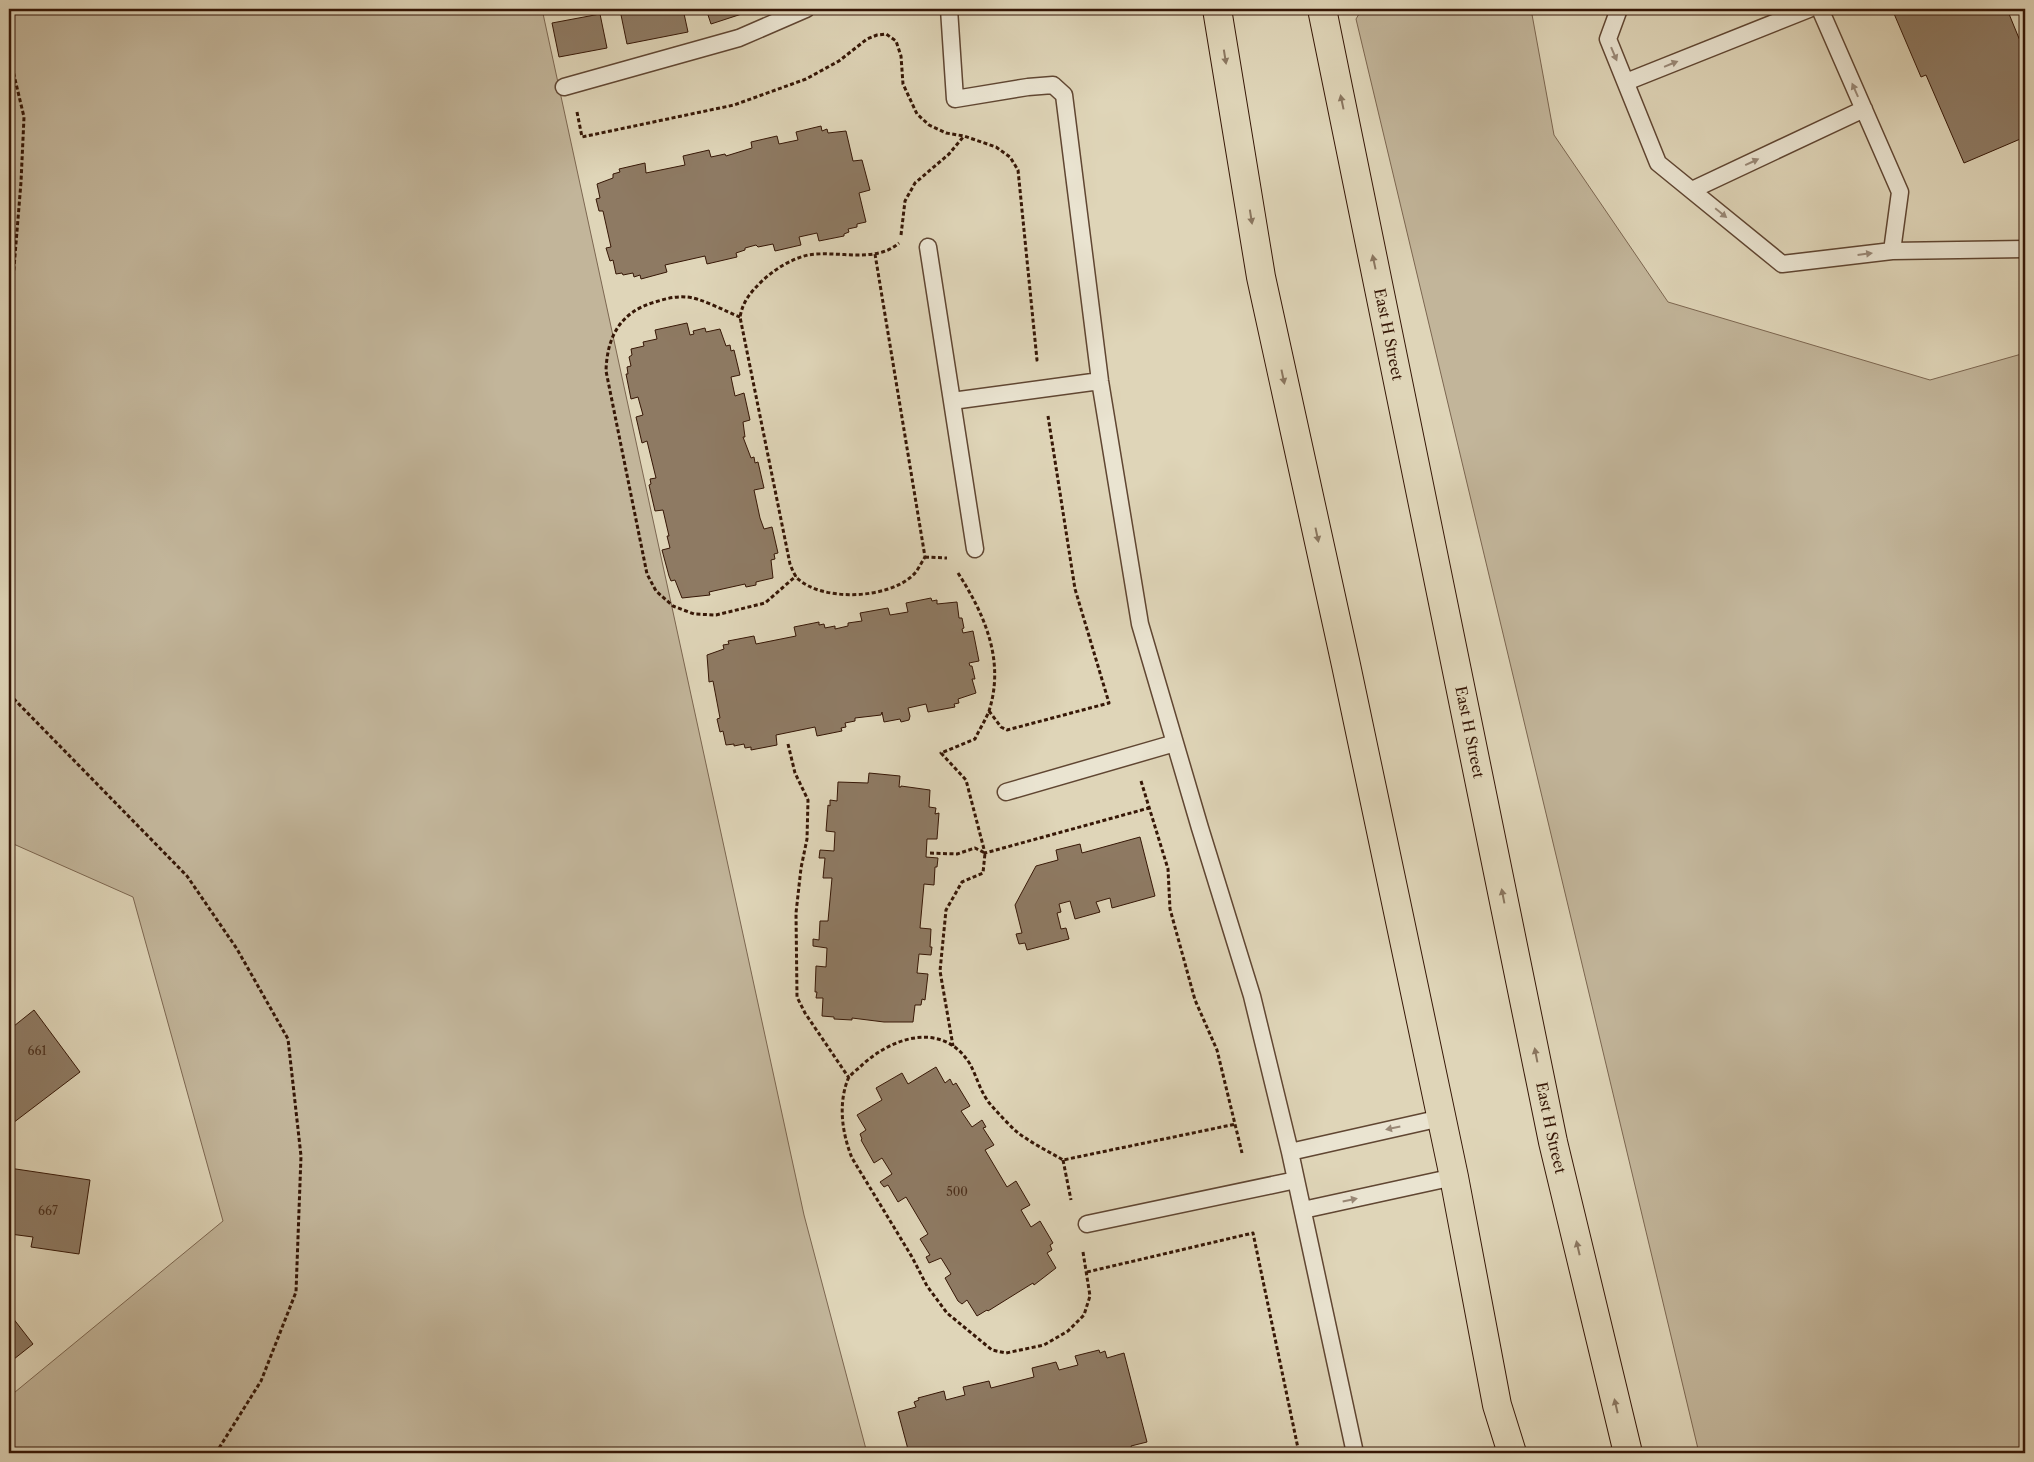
<svg xmlns="http://www.w3.org/2000/svg" width="2034" height="1462" font-family="'Libre Caslon Text',serif">
	<rect width="100%" height="100%" fill="#dfd5b8"/>
	<filter id="stains"><feTurbulence type="fractalNoise" baseFrequency=".004" numOctaves="4"/><feColorMatrix values="0 0 0 0 .2 0 0 0 0 .09 0 0 0 0 .02 0 0 0 .5 -.17"/></filter>
	<radialGradient id="worn" r=".72"><stop offset=".6" stop-color="#630" stop-opacity="0"/><stop offset="1" stop-color="#630" stop-opacity=".3"/></radialGradient>
	<path fill="#c2b59a" stroke="#7c6650" d="M9 9H542L804 1215 867 1453H9V1397L223 1221 133 897 9 842Z
		M1362 9H1531L1554 135 1668 302 1930 380 2025 353V1453H1699L1356 19Z"/>
	<path fill="#8e7a63" stroke="#361706" d="M683 9 688 32 627 44 620 10Z
		M706 9H757L711 24Z
		M1892 9H2007L2025 53V137L1964 163 1926 75 1921 77Z
		M600 14 607 48 559 57 552 23Z
		M821 126 822 131 827 129 828 133 846 131 853 161 862 160 870 190 859 193 866 222 857 224V227L848 229 849 232 844 234V236L819 241 817 233 799 237 801 245 775 251 773 244 758 247 756 245 745 248V250L736 253 737 257 707 264 705 256 665 265 667 272 641 279 640 275 634 277 633 273 623 275 622 273 616 274 613 260 610 261 606 248 611 247 603 211H599L596 199 600 198 597 184 613 178V174L620 172 619 169 645 163 646 173 685 165 683 156 709 150 711 157 725 154 726 156 752 148 751 142 777 136 779 144 798 140 796 132Z
		M687 323 690 335 694 334 693 331 705 328 706 332 720 329 726 346 730 345 731 351 734 350 740 375 731 377 735 396 744 393 750 420 743 422 745 437H743L751 458 754 457 755 463 758 462 764 488 754 490 760 518 764 529 772 527 778 553 774 554 775 559 771 560 773 578 756 582V585L746 587 745 584 709 592 710 595 682 598 675 580 671 581 669 576 662 550 670 548 667 536H669L663 510 655 511 649 485 651 484 650 479 656 478 647 441 642 443 636 417 643 415 638 397 631 399 626 374H628L627 367 631 366 629 357 632 355 631 349 644 346 643 342 657 339 655 330Z
		M931 598 932 601 937 600V604L957 602 959 618H962L964 628 962 629 963 633 973 631 979 661 969 663 970 666H972L975 679H972L976 693 958 699 959 703 954 704 955 707 928 712 926 704 908 708 910 716 909 720 901 722 900 719 884 722 882 712 881 715 855 718V721L845 723 846 727 841 728 842 731 817 736 815 727 776 735 777 745 751 750V747L745 748 744 744 734 746V744L726 745 723 731 720 732 717 719 720 718 713 681 709 682 707 655 724 649 723 645 729 644 728 641 754 636 756 644 796 636 794 627 819 622V625L824 624 825 628 835 626V629L848 626V623L862 621 860 613 888 608 890 615 908 612 906 603Z
		M869 773 900 776 899 787H901V786L930 790 929 807 936 808 935 814 939 813 937 839H927L926 857 938 858 937 867H935L934 885 924 884 920 928 931 929 930 947H932L931 955 919 954 917 973 928 974 925 1000 922 999 921 1005H915L913 1022H884L852 1018V1020L834 1019V1017L822 1016 823 998H816L817 992H815L816 966 826 967 827 948 813 946V939L819 940 820 921H828L832 878H823L825 858H819L820 850 834 851 835 832 826 831 828 805 830 806V800L837 801 838 782 868 783Z
		M1140 837 1155 896 1112 908 1110 898 1096 902 1100 912 1075 919 1070 901 1059 904 1061 912 1057 913 1061 929 1066 928 1069 939 1027 950 1025 943 1019 944 1016 934 1022 933 1015 905 1036 866 1058 860 1056 850 1080 844 1082 853Z
		M34 1010 80 1072 9 1126V1030Z
		M936 1067 945 1083 950 1079 953 1085 956 1083 970 1106 961 1111 972 1127 982 1120 986 1127 983 1128 994 1145 985 1150 1007 1187 1016 1181 1030 1205 1021 1210 1031 1227 1040 1221 1053 1243 1050 1245 1052 1250 1047 1253 1056 1268 1034 1285 1033 1283 988 1311 987 1310 977 1316 967 1300 962 1304 958 1301 945 1278 951 1274 941 1258 929 1263 926 1257 930 1255 920 1239 928 1234 906 1197 898 1202 888 1185 884 1187 880 1182 892 1174 882 1158 874 1163 861 1140 862 1139 860 1134 866 1130 857 1115 882 1100 876 1088 902 1073 908 1084Z
		M9 1168 90 1180 79 1254 31 1247 33 1237 10 1234 13 1212 9 1211Z
		M9 1313 33 1344 9 1363Z
		M1099 1350 1100 1353 1105 1351 1107 1358 1124 1353 1147 1442 1131 1446 1133 1453H909L898 1412 916 1407 914 1402 919 1400 918 1398 944 1391 946 1400 965 1395 963 1387 989 1381 991 1388 1034 1377 1032 1368 1056 1362 1059 1370 1078 1365 1075 1356Z"/>
	<g fill="none" stroke-linecap="round" stroke-linejoin="round">
		<g stroke="#604632" stroke-width="19">
			<path id="service" d="M949 9 955 99 1028 87 1053 85 1064 95 1100 381 1140 624 1200 828 1252 996 1290 1152 1355 1453
				M1619 9 1608 39 1658 163 1782 264 1892 251 1900 192 1820 9
				M1626 82 1809 9
				M564 87 739 38 806 9
				M1692 190 1864 109
				M928 247 975 549
				M1892 251 2025 249
				M952 401 1100 381
				M1006 792 1175 743
				M1290 1152 1441 1118
				M1303 1210 1454 1177
				M1087 1224 1296 1180"/>
		</g>
		<g stroke="#361706" stroke-width="30">
			<g id="primary">
				<path d="M1217 9 1261 277 1346 665 1454 1177 1497 1405 1512 1453"/>
				<path id="s1" d="M1322 9 1553 1142 1628 1453"/>
			</g>
		</g>
		<path stroke="#361706" stroke-width="3" stroke-dasharray="4 2.5" stroke-linecap="butt" d="M9 54 24 117 21 182 9 329
			M577 112 582 137 734 105 806 79 839 61 867 39 877 35 886 34 896 41 901 56 903 84 917 114 929 125 946 133 964 136 996 147 1010 157 1018 170 1037 360H1035
			M901 235 905 201 915 183 949 154 964 136
			M875 254 925 557C921 563 918 571 912 576 887 599 822 602 797 578 794 574 792 569 790 564L740 317C743 301 750 293 762 281 775 269 791 259 808 255 837 250 875 264 899 243
			M740 317C727 312 699 297 686 297 675 296 665 299 655 302 620 312 607 337 606 371L647 574 656 591 673 606 694 614 716 615 765 603 796 576
			M925 557 947 558
			M958 573C985 615 1005 661 989 711 985 721 979 730 975 739L941 753 966 780 985 853 1149 808
			M9 694 187 876 237 949 288 1039 301 1156 296 1292 261 1381 216 1453
			M989 711 1001 727 1007 730 1109 703 1075 589 1048 416
			M788 744 795 773 808 800 807 839 801 868 796 913 797 997 805 1013 849 1078
			M1141 781 1168 869 1170 909 1195 1000 1217 1050 1242 1153
			M930 853 957 854 975 848 985 853 983 873 962 882 946 910 940 971 953 1046
			M1063 1160 1071 1200
			M1083 1252 1090 1296 1084 1315 1068 1331 1044 1345 1006 1353 992 1350 947 1313 927 1286 912 1257 852 1158C842 1133 838 1104 848 1079 850 1075 855 1071 859 1068 889 1038 942 1019 970 1064 977 1077 981 1094 991 1105 999 1114 1008 1124 1017 1132 1031 1143 1048 1151 1063 1160L1236 1124
			M1087 1272 1253 1233 1299 1453"/>
		<use href="#service" stroke="#eae4d1" stroke-width="16"/>
		<use href="#primary" stroke="#dfd5b8" stroke-width="28"/>
	</g>
	<defs><path id="oneway-solid" d="M-6-.8H1V-3.2L6.5 0L1 3.2V.8H-6Z" transform="scale(1.25)"/></defs>
	<g fill="#998876">
		<use href="#oneway-solid" transform="translate(1614 54) rotate(67)"/>
		<use href="#oneway-solid" transform="translate(1671 64) rotate(-22)"/>
		<use href="#oneway-solid" transform="translate(1855 90) rotate(-114)"/>
		<use href="#oneway-solid" transform="translate(1752 162) rotate(-25)"/>
		<use href="#oneway-solid" transform="translate(1721 213) rotate(39)"/>
		<use href="#oneway-solid" transform="translate(1865 254) rotate(-7)"/>
		<use href="#oneway-solid" transform="translate(1393 1128) rotate(168)"/>
		<use href="#oneway-solid" transform="translate(1350 1200) rotate(-12)"/>
	</g>
	<g fill="#8a765f">
		<use href="#oneway-solid" transform="translate(1225 57) rotate(81)"/>
		<use href="#oneway-solid" transform="translate(1342 102) rotate(-102)"/>
		<use href="#oneway-solid" transform="translate(1251 217) rotate(81)"/>
		<use href="#oneway-solid" transform="translate(1374 262) rotate(-102)"/>
		<use href="#oneway-solid" transform="translate(1283 377) rotate(78)"/>
		<use href="#oneway-solid" transform="translate(1317 535) rotate(78)"/>
		<use href="#oneway-solid" transform="translate(1503 896) rotate(-101)"/>
		<use href="#oneway-solid" transform="translate(1536 1055) rotate(-101)"/>
		<use href="#oneway-solid" transform="translate(1578 1248) rotate(-103)"/>
		<use href="#oneway-solid" transform="translate(1616 1406) rotate(-103)"/>
	</g>
	<g text-anchor="middle" stroke-width="4.5" stroke-linejoin="round" paint-order="stroke">
		<g font-size="12" fill="#4c301d">
			<text x="37" y="1055">661</text>
			<text x="957" y="1196">500</text>
			<text x="48" y="1215">667</text>
		</g>
		<g font-size="15" fill="#361706" stroke="#eae4d1">
			<text dy="5" stroke="none"><textPath href="#s1" startOffset="332">East H Street</textPath></text>
			<text dy="5" stroke="none"><textPath href="#s1" startOffset="738">East H Street</textPath></text>
			<text dy="5" stroke="none"><textPath href="#s1" startOffset="1142">East H Street</textPath></text>
		</g>
	</g>
	<rect width="2034" height="1462" fill="none" stroke="#dfd5b8" stroke-width="30"/>
	<rect x="10" y="10" width="2014" height="1442" fill="none" stroke="#361706" stroke-width="2.5"/>
	<rect x="15" y="15" width="2004" height="1432" fill="none" stroke="#361706"/>
	<rect width="100%" height="100%" filter="url(#stains)"/>
	<rect width="100%" height="100%" fill="url(#worn)"/>
</svg>
